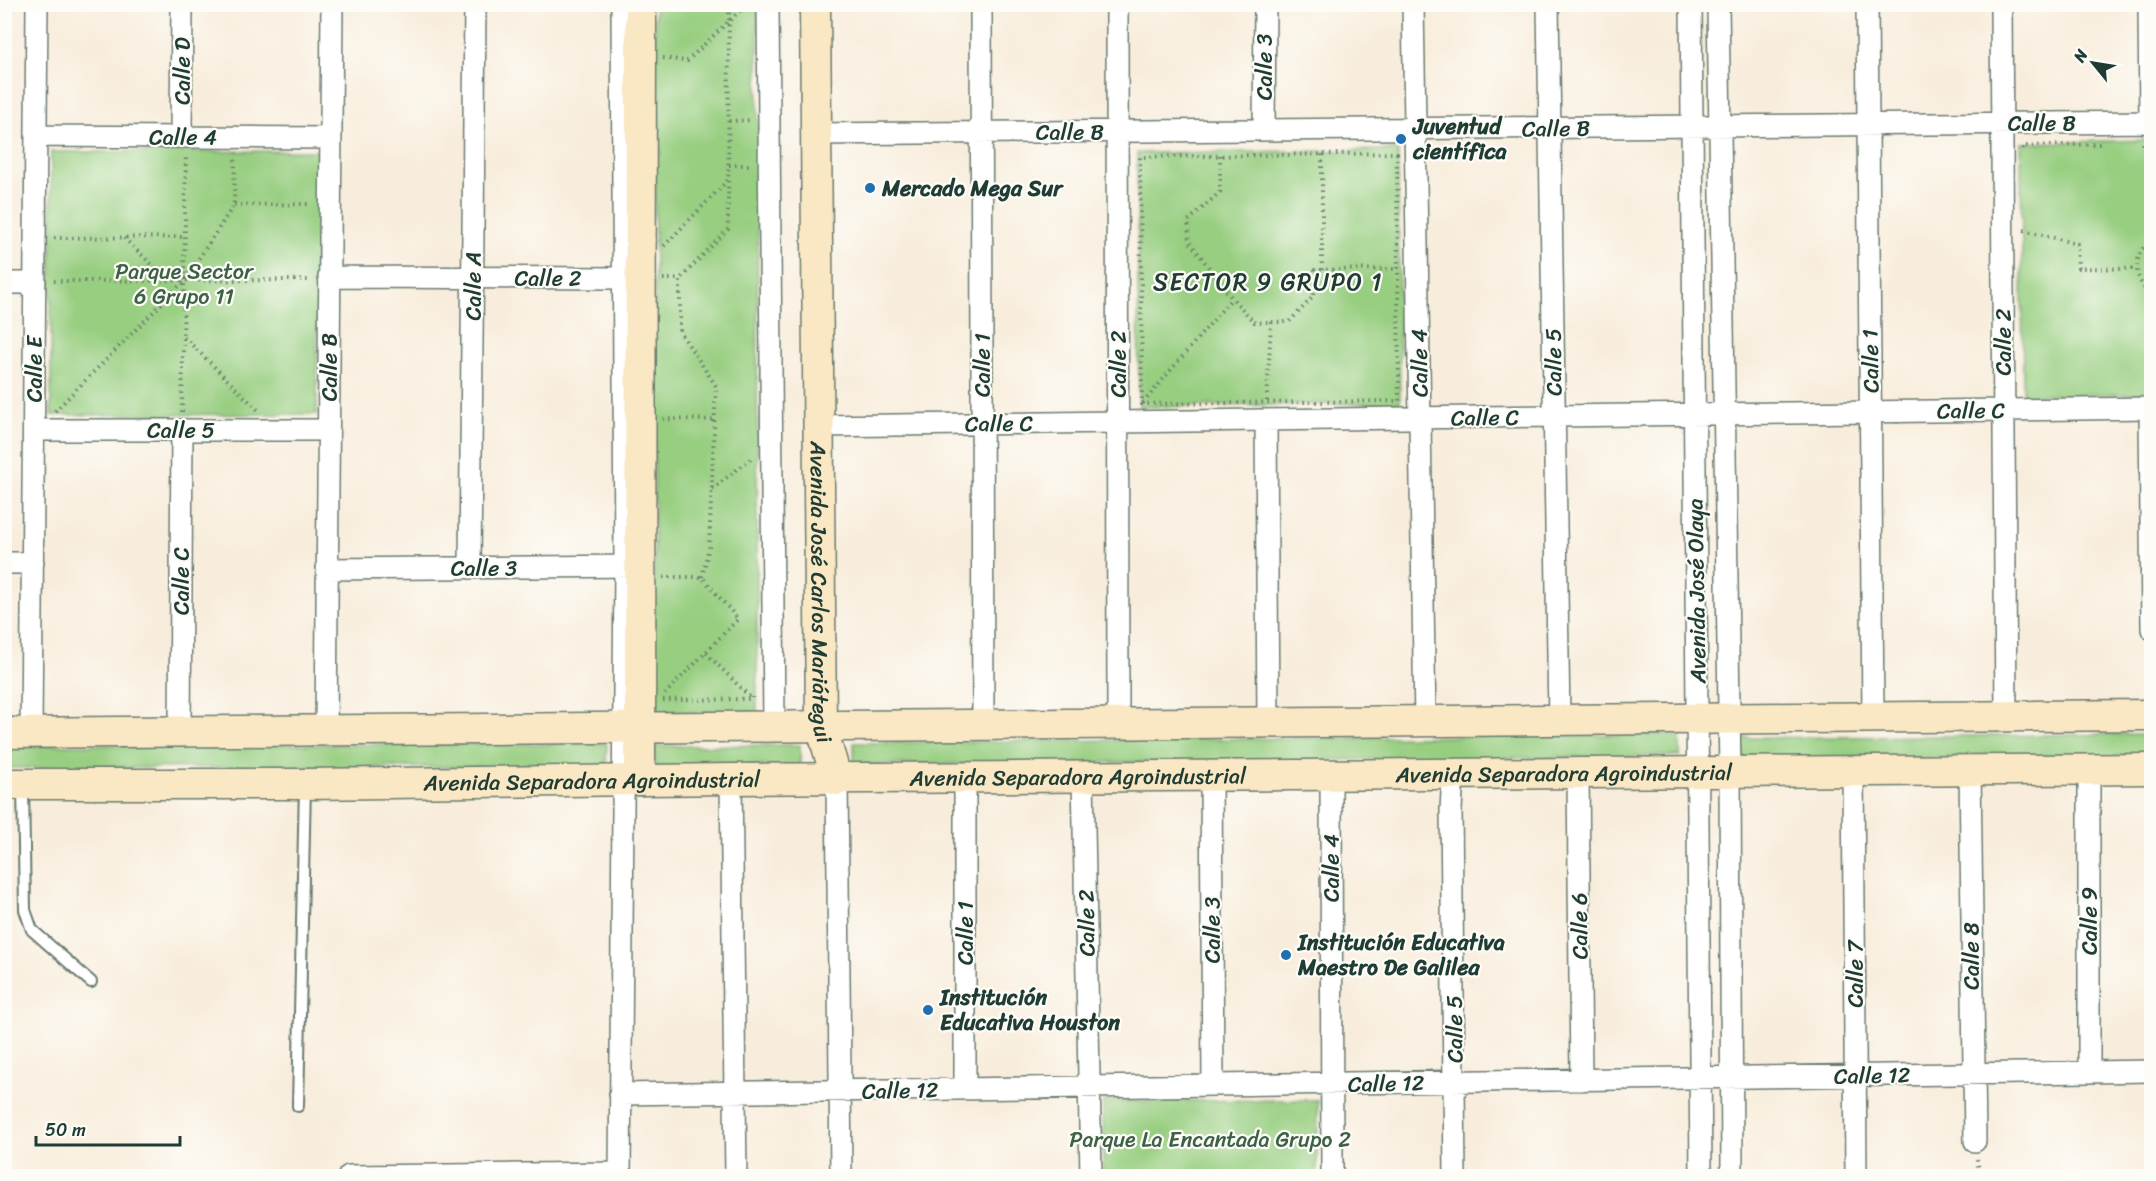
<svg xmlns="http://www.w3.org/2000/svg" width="2156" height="1181" font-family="Sriracha,sans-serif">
	<rect width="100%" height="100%" fill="#fdfcf7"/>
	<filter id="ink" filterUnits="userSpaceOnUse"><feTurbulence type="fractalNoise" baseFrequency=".0167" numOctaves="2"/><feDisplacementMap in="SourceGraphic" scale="12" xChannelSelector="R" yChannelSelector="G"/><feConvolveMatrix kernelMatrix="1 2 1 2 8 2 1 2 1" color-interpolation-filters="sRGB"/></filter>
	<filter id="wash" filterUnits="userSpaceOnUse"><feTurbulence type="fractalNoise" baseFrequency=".008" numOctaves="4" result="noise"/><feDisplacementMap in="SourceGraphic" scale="24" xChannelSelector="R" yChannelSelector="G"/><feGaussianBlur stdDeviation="1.35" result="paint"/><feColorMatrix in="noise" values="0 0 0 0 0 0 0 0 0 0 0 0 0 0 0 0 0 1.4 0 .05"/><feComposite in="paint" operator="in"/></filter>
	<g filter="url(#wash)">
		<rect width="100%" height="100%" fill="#f8eddc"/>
		<path fill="#97ce80" stroke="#5b865a" stroke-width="1.5" d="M655 5H758L757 712H654Z
			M2151 140V394L2023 395 2021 143Z
			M1398 150 1400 403 1139 407 1137 153Z
			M318 151 317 414 51 415V152Z
			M1680 734V756L854 765V743Z
			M2151 734V756L1742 760V738Z
			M607 744 606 767 5 768 4 745Z
			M800 745V766L655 767V746Z
			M1318 1100 1317 1176H1103V1101Z"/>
	</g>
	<g filter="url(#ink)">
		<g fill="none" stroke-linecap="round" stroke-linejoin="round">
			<g stroke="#6b7b6f" stroke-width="14">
				<path id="lane" d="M23 785 25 910 32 930 91 982
					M298 1106 305 785"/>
			</g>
			<g stroke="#6b7b6f" stroke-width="24">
				<path id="street" d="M768 4 774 727
					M981 4 983 725
					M1117 4 1118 724
					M1413 4 1425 721
					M1548 4 1559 720
					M1691 4 1701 1176
					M1718 4 1730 772 1732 1176
					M1867 4 1873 717
					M2001 4 2006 716
					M2149 4 2150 123
					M1264 130 1265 4
					M816 134 2152 122
					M36 136 330 138
					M181 137 182 4
					M329 277 623 278
					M4 283H35
					M2150 408 2152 629
					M1266 420 1268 722
					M819 426 2152 408
					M34 430H328
					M4 563H33
					M470 568 475 4
					M327 569 639 566
					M326 730 332 4
					M180 731 182 430
					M31 733 37 4
					M2089 769V1072
					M1970 770 1975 1141
					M1853 771 1856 1176
					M1578 773 1581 1080
					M1453 774 1451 810 1455 1176
					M1331 775 1332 1176
					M1211 776 1213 1085
					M1083 777 1091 1176
					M731 779 736 1176
					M837 780 841 1176
					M965 1089V777
					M620 1094 2152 1071
					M349 1176 620 1173
					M620 1176 625 567 622 4"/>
			</g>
			<g stroke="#6b7b6f" stroke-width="33">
				<g id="secondary">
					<path id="s1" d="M815 4 821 726 837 780"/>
					<path d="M4 733 2152 715"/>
					<path d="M640 780 641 4"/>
					<path id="s2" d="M4 784H305L731 779 2152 769"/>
				</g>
			</g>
			<path stroke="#6b7b6f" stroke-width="4" stroke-dasharray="1.5 4.5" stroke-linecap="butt" d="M663 58 687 61 747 4
				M729 121 752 120
				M2143 143 2152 179
				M2023 149V146L2103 144
				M1397 153 1399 401 1142 404 1140 157Z
				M1220 155V192L1188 221 1189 241 1232 298 1254 322H1289L1313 297 1315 270 1399 269
				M729 165H752
				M234 205 311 204
				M2024 230 2077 244 2078 268 2136 269
				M54 238 185 237
				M124 238 168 280
				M2152 239C2132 255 2132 279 2152 296
				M664 246 728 180
				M1322 270V154
				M663 279H680
				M54 281 310 280
				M2152 300 2148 313 2152 325
				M184 337 258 410
				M1267 401 1271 322
				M1143 403 1232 298
				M55 411 184 281 234 205 235 157
				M182 412 186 155
				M663 419 714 420
				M712 489 752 458
				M663 577H702L738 619 665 694
				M702 577 709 547 716 386 680 332V279L728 229 729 4
				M706 653 752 699
				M663 700 752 699V697
				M1977 1159 1980 1176"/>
			<use href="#lane" stroke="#fff" stroke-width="10"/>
			<use href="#street" stroke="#fff" stroke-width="21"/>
			<use href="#secondary" stroke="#fae7c3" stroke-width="30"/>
		</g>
	</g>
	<g fill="#1f6fb2" stroke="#fdfcf7" stroke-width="2">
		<circle cx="1401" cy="139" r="6"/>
		<circle cx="870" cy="188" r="6"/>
		<circle cx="1286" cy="955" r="6"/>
		<circle cx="928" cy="1010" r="6"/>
	</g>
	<g text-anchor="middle" stroke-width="4.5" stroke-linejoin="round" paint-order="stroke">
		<g font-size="22" fill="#1f3d34" stroke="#fdfcf7">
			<text transform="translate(1264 67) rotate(-90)" y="8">Calle 3</text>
			<text transform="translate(182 71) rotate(-90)" y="8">Calle D</text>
			<text x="2042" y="131">Calle B</text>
			<text transform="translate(1556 128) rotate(-1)" y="8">Calle B</text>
			<text x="1070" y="140">Calle B</text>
			<text x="183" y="145">Calle 4</text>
			<text x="548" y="286">Calle 2</text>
			<text transform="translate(473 286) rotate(-90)" y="8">Calle A</text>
			<text transform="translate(2003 342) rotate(-90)" y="8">Calle 2</text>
			<text transform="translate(1870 361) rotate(-91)" y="8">Calle 1</text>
			<text transform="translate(1553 362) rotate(-91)" y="8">Calle 5</text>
			<text transform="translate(1419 363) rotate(-91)" y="8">Calle 4</text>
			<text transform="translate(1118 364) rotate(-90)" y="8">Calle 2</text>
			<text transform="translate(982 365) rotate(-90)" y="8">Calle 1</text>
			<text transform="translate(329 367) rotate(-90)" y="8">Calle B</text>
			<text transform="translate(34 369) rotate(-90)" y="8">Calle E</text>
			<text transform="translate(1971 410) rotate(-1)" y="8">Calle C</text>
			<text transform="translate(1485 417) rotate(-1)" y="8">Calle C</text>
			<text transform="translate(999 423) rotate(-1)" y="8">Calle C</text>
			<text x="181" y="438">Calle 5</text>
			<text x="484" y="576">Calle 3</text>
			<text transform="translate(181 581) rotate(-90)" y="8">Calle C</text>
			<text dy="8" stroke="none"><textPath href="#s1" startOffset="588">Avenida José Carlos Mariátegui</textPath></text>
			<text transform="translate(1696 591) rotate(-91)" y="8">Avenida José Olaya</text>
			<text dy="8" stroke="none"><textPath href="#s2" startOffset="1560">Avenida Separadora Agroindustrial</textPath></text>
			<text dy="8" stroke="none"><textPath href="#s2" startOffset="1074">Avenida Separadora Agroindustrial</textPath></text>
			<text dy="8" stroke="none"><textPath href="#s2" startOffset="588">Avenida Separadora Agroindustrial</textPath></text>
			<text transform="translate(1331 868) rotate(-90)" y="8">Calle 4</text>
			<text transform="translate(2089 921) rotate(-90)" y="8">Calle 9</text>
			<text transform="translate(1086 923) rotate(-91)" y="8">Calle 2</text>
			<text transform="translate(1579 926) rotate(-91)" y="8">Calle 6</text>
			<text transform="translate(1212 930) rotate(-90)" y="8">Calle 3</text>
			<text transform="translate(965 933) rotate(-90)" y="8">Calle 1</text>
			<text transform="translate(1971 956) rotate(-90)" y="8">Calle 8</text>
			<text transform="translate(1855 974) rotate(-90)" y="8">Calle 7</text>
			<text transform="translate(1454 1029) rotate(-91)" y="8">Calle 5</text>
			<text transform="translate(1872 1075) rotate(-1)" y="8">Calle 12</text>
			<text transform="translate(1386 1083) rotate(-1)" y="8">Calle 12</text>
			<text transform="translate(900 1090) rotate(-1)" y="8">Calle 12</text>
		</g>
		<g font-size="22" font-weight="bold" fill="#1f3d34" stroke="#fdfcf7" text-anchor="start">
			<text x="1413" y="134">Juventud<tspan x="1413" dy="25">científica</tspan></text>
			<text x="882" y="196">Mercado Mega Sur</text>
			<text x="1298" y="950">Institución Educativa<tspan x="1298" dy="25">Maestro De Galilea</tspan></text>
			<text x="940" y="1005">Institución<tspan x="940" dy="25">Educativa Houston</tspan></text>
		</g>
		<g font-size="22" fill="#3d6147" stroke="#fdfcf7">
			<text x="184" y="279">Parque Sector<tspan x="184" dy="25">6 Grupo 11</tspan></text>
			<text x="1210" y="1147">Parque La Encantada Grupo 2</text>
		</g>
		<g font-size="24" letter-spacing="1.5" fill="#1f3d34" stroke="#fdfcf7">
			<text x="1268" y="290">SECTOR 9 GRUPO 1</text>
		</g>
	</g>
	<rect width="2156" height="1181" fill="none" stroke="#fdfcf7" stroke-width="24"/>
	<g transform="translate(2093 63) rotate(300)" stroke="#fdfcf7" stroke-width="4.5" paint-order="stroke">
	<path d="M0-4.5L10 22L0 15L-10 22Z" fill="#1f3d34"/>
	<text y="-9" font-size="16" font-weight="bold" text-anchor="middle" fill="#1f3d34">N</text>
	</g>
	<path d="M36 1136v9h144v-9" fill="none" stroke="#1f3d34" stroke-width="3"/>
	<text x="45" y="1136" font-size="18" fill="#1f3d34" stroke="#fdfcf7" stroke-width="4.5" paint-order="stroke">50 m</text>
</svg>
